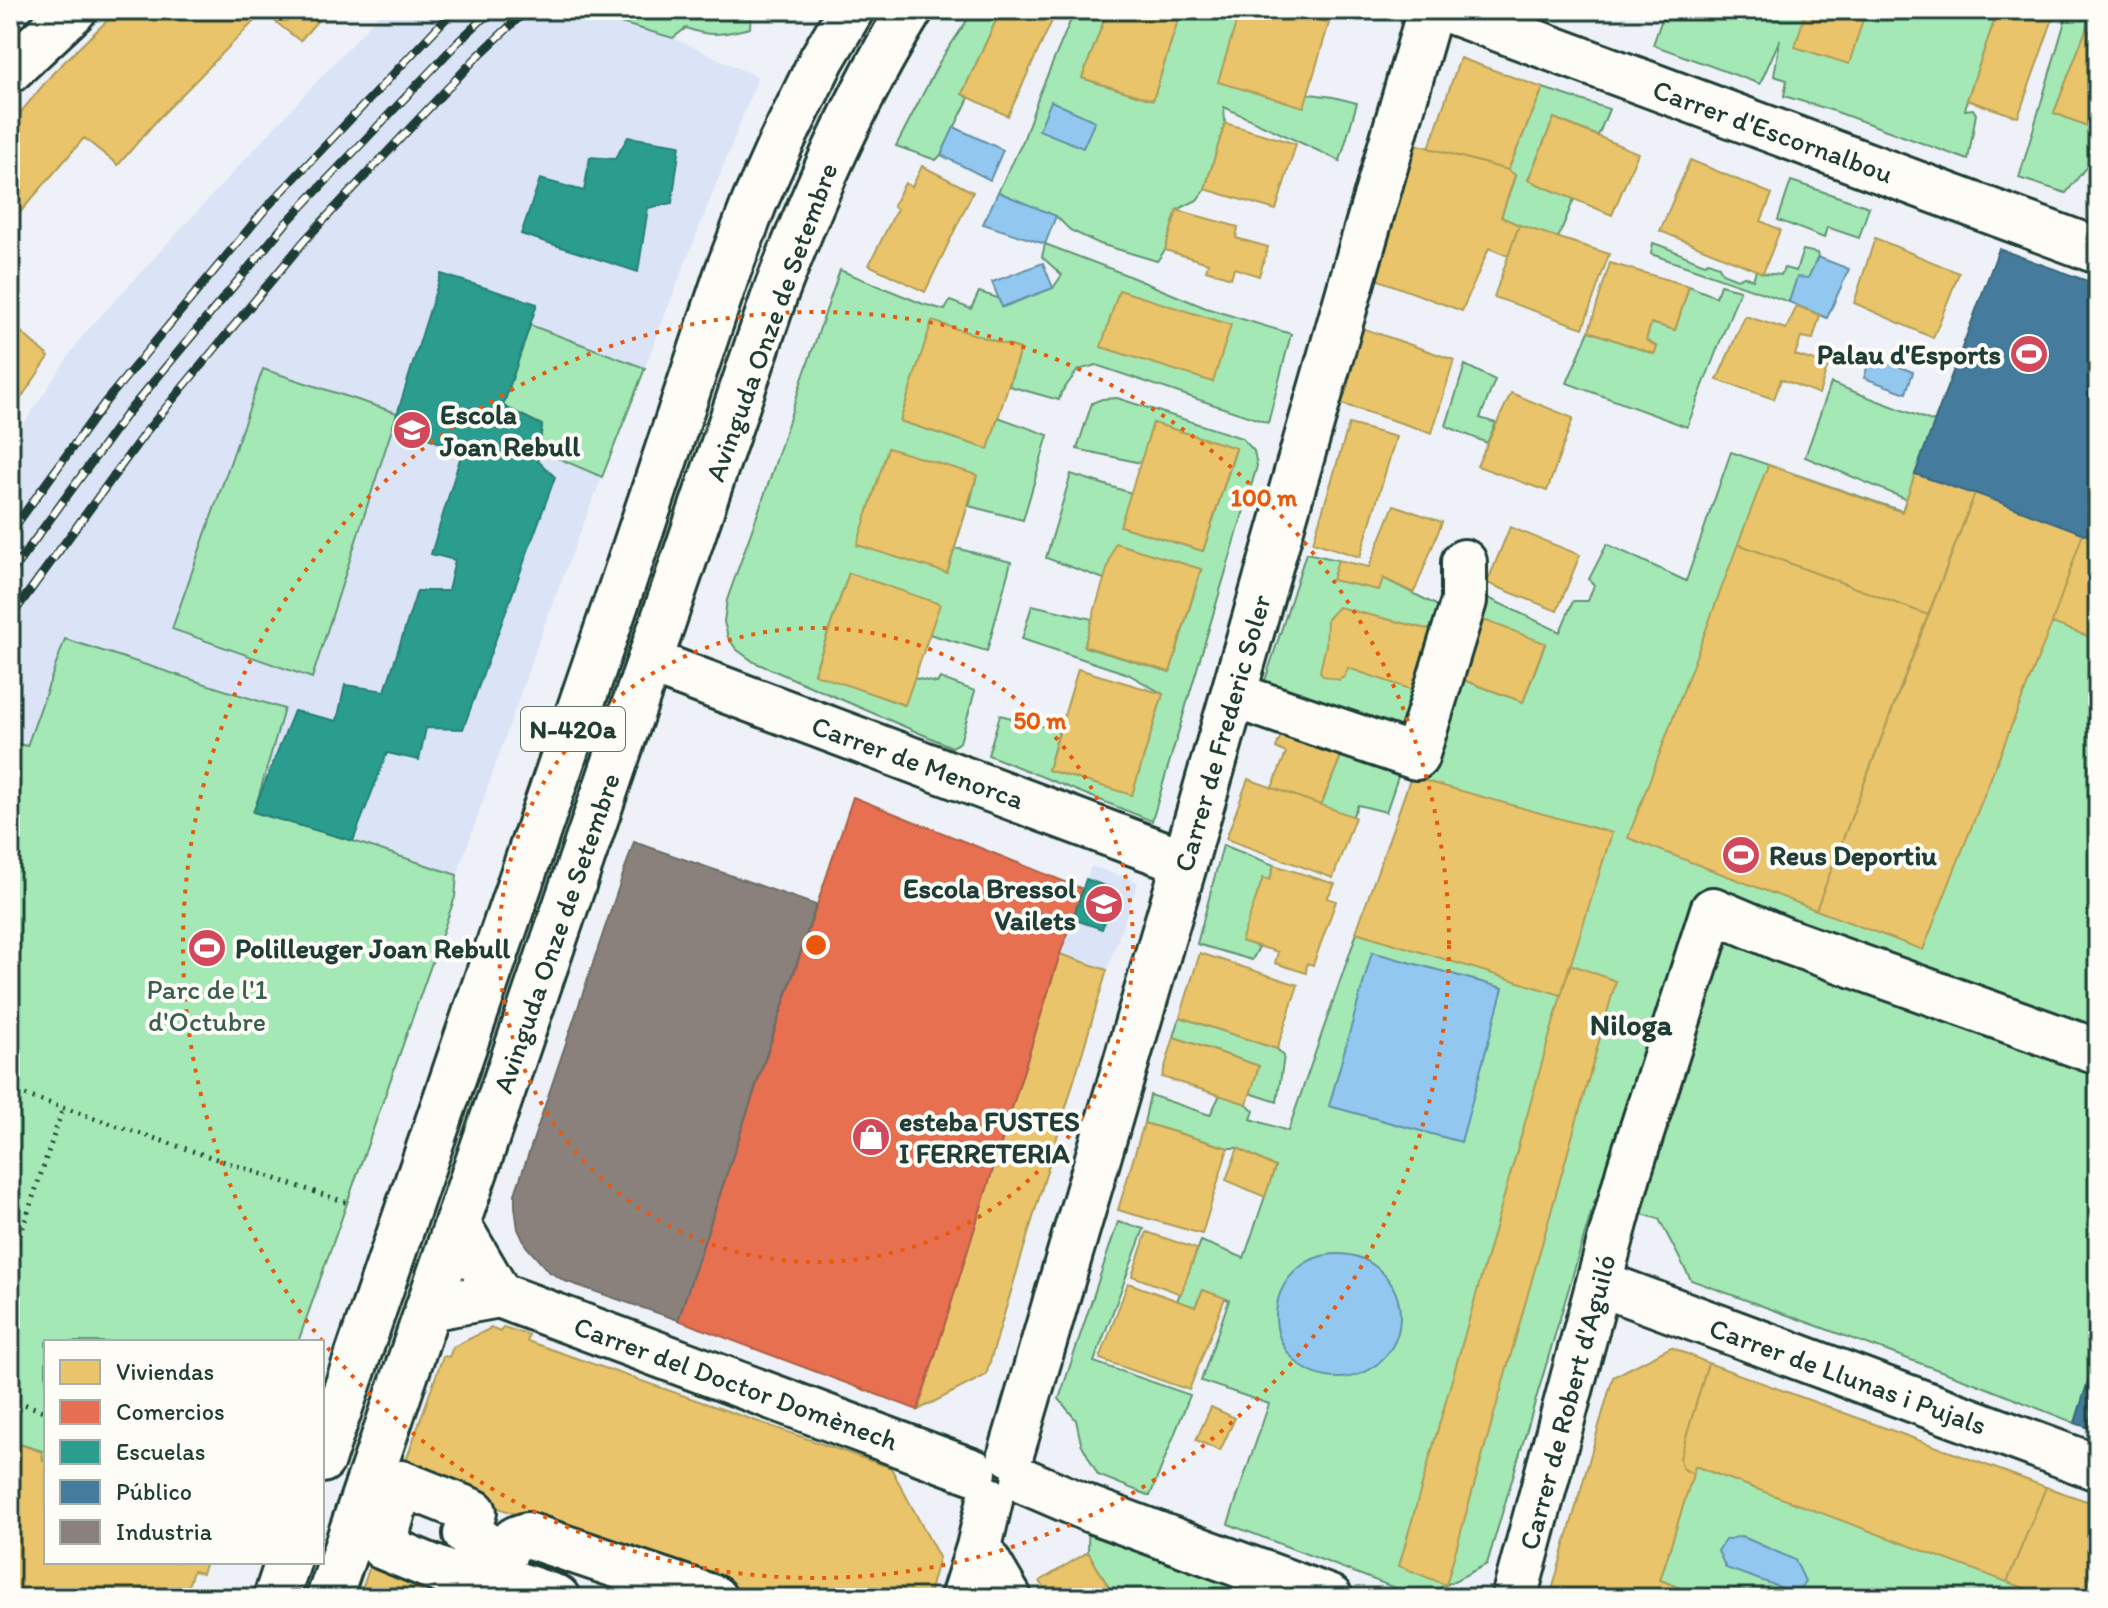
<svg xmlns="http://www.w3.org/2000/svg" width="2108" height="1608" font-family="Itim,sans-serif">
	<rect width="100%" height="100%" fill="#eef1f7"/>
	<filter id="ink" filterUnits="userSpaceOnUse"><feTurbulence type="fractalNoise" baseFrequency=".0125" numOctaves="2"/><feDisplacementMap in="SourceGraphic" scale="16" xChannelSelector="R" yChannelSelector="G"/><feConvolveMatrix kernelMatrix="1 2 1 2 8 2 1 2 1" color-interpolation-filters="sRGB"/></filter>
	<g filter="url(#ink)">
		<path fill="#dbe4f6" d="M383 10H586L596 16 673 38 758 77 548 615 457 875 353 841 10 742V444L83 335Z
			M1091 866 1138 882 1107 970 1060 954Z"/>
		<path fill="#a4e9b5" stroke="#629374" stroke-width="2" d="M586 10H751L750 28C723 34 712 38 686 28L673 38 596 16Z
			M974 10H1001L962 94 969 98 941 155 936 160 896 146 940 61Z
			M1075 10H1108L1082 78 1153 100 1181 10H1240L1219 82 1333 97 1357 103 1340 161 1224 107 1225 123 1205 189 1197 200 1177 210 1165 250 1157 261 1100 244 1070 230 1056 216 998 192 1023 141 1039 95Z
			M1665 10H1998L1967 100 1965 110 1973 109 1976 114 1968 160 1834 111 1784 96 1787 80 1774 76 1780 39 1760 84 1653 45Z
			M2062 10 2089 11 2086 30 2054 113 2098 130V152L2066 193 2019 178 2065 21Z
			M1543 88 1609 109 1598 136 1554 118 1528 180 1574 199 1558 238 1519 225 1501 217 1515 176 1508 170Z
			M1791 181 1869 207 1859 238 1827 227 1824 238 1778 220Z
			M1653 243C1672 249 1686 257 1705 264L1708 262 1719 266 1722 273 1737 279 1744 276 1753 280 1756 270 1763 273 1781 275 1784 268 1796 271 1803 250 1817 253 1818 257 1808 279 1797 278 1789 302 1651 254Z
			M1045 244 1119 272 1206 308 1291 334 1268 423 1096 365 1078 370 1061 393 1059 400 1009 386 1020 349 932 322 900 421 988 449 998 417 1048 435 1023 520 969 506 977 475 947 573 955 548 1011 562 987 651 929 634 939 604 849 573 814 673 904 705 914 678 937 683 940 678 975 691 960 742 952 747 754 662 736 649 728 637 724 622 727 600 770 479 801 383 840 270 923 304 945 310 950 301 971 309 979 292 998 298 1003 307 1053 288 1062 275 1042 257Z
			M1999 249 2098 285V1349L2075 1423 1977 1384 1691 1280 1659 1219 1595 1200 1487 1564 1421 1598 1228 1524 1269 1404 1201 1381 1229 1300 1203 1290 1195 1307 1177 1301 1201 1241 1244 1258 1275 1167 1238 1148H1228L1144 1123 1150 1095 1210 1115 1220 1095 1247 1104 1254 1111 1251 1119 1288 1131 1411 777 1420 779 1430 761 1458 678 1523 702 1545 644 1481 619 1486 597 1560 632 1573 601H1588L1594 585 1589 579 1607 544 1686 581 1731 452 1902 511 1906 499 1805 457 1831 383 1934 422Z
			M1720 285 1740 290 1687 427 1567 383 1589 331 1654 354 1657 347 1646 340 1651 323 1675 330 1689 286 1716 297Z
			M530 325 645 368 602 477 539 450 542 425 503 406Z
			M1465 365 1495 380 1480 418 1496 423 1487 443 1446 426Z
			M263 369 397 413 312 678 172 629Z
			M1117 398 1242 438 1254 451 1257 466 1152 821 988 755 1000 715 1059 731 1048 770 1132 794 1163 694 1128 674 1022 639 1032 605 1092 619 1085 647 1170 672 1201 570 1104 579 1046 558 1071 474 1131 493 1121 526 1203 551 1236 449 1153 423 1141 463 1077 449 1092 403 1102 399Z
			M1306 553 1338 560 1333 580 1379 589 1383 578 1452 613 1408 741 1263 687Z
			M65 639 284 709 254 812 353 841 457 875 455 897 298 1342H46V1462L43 1461 42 1451 10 1441V742L27 746Z
			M1345 746 1400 771 1386 812 1358 805 1352 817 1321 805Z
			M1223 845 1274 865 1270 880 1263 878 1242 941 1259 947 1252 960 1197 944Z
			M1180 1017 1277 1049 1284 1056 1277 1102 1250 1093 1259 1066 1174 1037Z
			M1118 1222 1144 1229 1094 1362 1190 1395 1150 1496 1098 1475 1081 1443 1076 1420 1059 1399Z
			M1695 1466 2054 1598H1705L1660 1580Z
			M1089 1509 1330 1598H1115L1088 1552Z"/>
		<path fill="#92c7f0" stroke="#6490a5" stroke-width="2" d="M1051 101 1095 121 1083 148 1039 130Z
			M954 127 1003 150 990 180 941 155Z
			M998 192 1056 216 1045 244 983 224Z
			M1818 257 1849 269 1827 318 1789 302 1797 277 1808 278Z
			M1043 263 1053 288 1002 307 992 282Z
			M1871 355 1913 372 1906 393 1864 378Z
			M1372 952 1503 988 1461 1142 1329 1106Z
			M1276 1316a62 62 0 1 1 124 0a62 62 0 1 1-124 0Z
			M1741 1536 1795 1560 1805 1581 1797 1593 1726 1568 1718 1551 1725 1540Z"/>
		<path fill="#e9c46a" stroke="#ac9c5a" stroke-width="2" d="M118 10H327L300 41 263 12 157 120 118 165 84 138 10 224V125L54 72Z
			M1001 10H1057L1008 116 962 94Z
			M1108 10H1181L1153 100 1082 78Z
			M1240 10H1284L1329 23 1304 107 1218 82Z
			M1806 10H1866L1849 64 1795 47Z
			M1998 10H2056L2018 117 1967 100Z
			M2086 30 2098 34V130L2054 113Z
			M1460 58 1543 88 1508 170 1429 148Z
			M1554 118 1638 153 1612 215 1528 180Z
			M1225 123 1296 144 1276 210 1205 189Z
			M1412 143 1508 170 1515 175 1501 217 1519 225 1508 256 1489 248 1462 311 1373 278Z
			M1690 160 1772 194 1761 221 1780 230 1763 273 1660 231Z
			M922 166 973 192 925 292 869 265 897 209 893 206 905 183 912 187Z
			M1177 210 1238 227 1236 238 1268 247 1259 276 1234 268 1231 278 1206 270 1208 263 1165 250Z
			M1519 225 1609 254 1583 328 1494 297Z
			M1875 238 1959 273 1933 338 1854 303Z
			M1610 263 1689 286 1675 330 1651 323 1646 340 1657 347 1654 354 1589 331Z
			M1119 290 1231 325 1213 382 1101 347Z
			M1797 306 1820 315 1813 339 1801 337 1795 355 1828 365 1819 394 1781 379 1774 399 1717 380 1745 316 1786 329Z
			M932 321 1020 349 988 449 900 421Z
			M10 322 49 357 10 414Z
			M1362 328 1454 360 1432 433 1339 403Z
			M1511 393 1573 418 1547 491 1477 466Z
			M1153 423 1236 448 1203 551 1120 526Z
			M1349 424 1396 437 1360 557 1313 542Z
			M888 448 977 475 947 573 857 545Z
			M1768 465 1902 512 1915 474 1975 493 1928 615 1738 544Z
			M1975 493 2083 533 2052 623 1923 950 1816 910Z
			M1394 505 1442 522 1414 593 1383 578 1379 590 1332 580 1338 560 1369 567Z
			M1510 527 1580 555 1557 611 1487 583Z
			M2083 533 2098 539V640L2052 623Z
			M1115 543 1201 569 1170 672 1084 646Z
			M1738 544 1928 615 1816 910 1628 838Z
			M849 573 940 604 905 705 814 674Z
			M1338 607 1435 631 1416 691 1348 668 1345 676 1339 680 1323 676 1320 671 1326 645 1327 619Z
			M1481 619 1545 643 1523 702 1458 678Z
			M1078 669 1163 694 1132 795 1048 770Z
			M1286 722 1345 746 1321 805 1272 788 1286 753 1276 748Z
			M1411 777 1612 833 1561 995 1356 932Z
			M1248 779 1355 817 1333 878 1226 839Z
			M1274 865 1335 884 1327 898 1336 901 1313 965 1307 963 1306 973 1275 963 1278 952 1241 941 1263 878 1270 880Z
			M1200 953 1298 985 1277 1049 1180 1017Z
			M1060 954 1107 970 986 1375 918 1410Z
			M1570 964 1616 981 1446 1585 1399 1566Z
			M1174 1037 1259 1066 1247 1104 1162 1077Z
			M1144 1123 1228 1148 1202 1234 1118 1210Z
			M1238 1148 1275 1167 1265 1197 1226 1180Z
			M1147 1232 1197 1249 1181 1294 1132 1276Z
			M1128 1283 1195 1307 1203 1290 1225 1298 1189 1390 1100 1359Z
			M503 1327 529 1335 527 1341 891 1468 939 1557 928 1598H763L401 1475 443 1356 449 1357 453 1347 491 1328 500 1332Z
			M1671 1347 1708 1363 1680 1458 1682 1468 1693 1474 1660 1580 1705 1598H1553L1551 1594 1613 1377Z
			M1708 1363 2046 1487 2007 1582 1695 1466 1693 1474 1682 1468 1680 1458Z
			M1211 1407 1235 1418 1220 1451 1196 1440Z
			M10 1441 42 1452 43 1461 46 1462V1562H206L202 1573 193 1571 184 1598H10Z
			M2046 1487 2098 1505V1598H2054L2007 1582Z
			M376 1549 473 1582 522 1598H359Z
			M1088 1552 1115 1598H1050L1040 1581Z"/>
		<path fill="#e76f51" stroke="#ab6048" stroke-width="2" d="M853 797 1083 889 1060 954 918 1410 678 1320Z"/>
		<path fill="#2a9d8f" stroke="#278074" stroke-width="2" d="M628 137 680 145 672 203 648 208 638 272 521 234 540 179 584 191 590 157 615 159Z
			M441 274 537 304 503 406 542 425 538 461 555 477 463 729 426 728 419 760 387 753 353 841 253 812 294 711 337 721 345 685 385 691 417 591H448L455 560 431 554 462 452 394 424Z
			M1086 879 1116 890 1102 929 1073 919Z"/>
		<path fill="#457b9d" stroke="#3a687e" stroke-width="2" d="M1999 249 2098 285V539L1975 493 1967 492 1915 474Z
			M2098 1349V1431L2075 1423Z"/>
		<path fill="#8a817c" stroke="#6a6d66" stroke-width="2" d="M634 842 816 905 678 1320 565 1281 548 1271 526 1246 518 1229 515 1207V1194Z"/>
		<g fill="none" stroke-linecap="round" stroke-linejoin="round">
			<g stroke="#1f3d34" stroke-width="50">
				<path id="minor" d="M1448 10 2098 251
					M10 70 74 10
					M650 662 1185 862
					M1233 695 1416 757 1464 601V562
					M457 1223 499 1295
					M1599 1283 2098 1468
					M428 1308 499 1295 974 1472
					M1011 1454 1185 862 1430 10
					M1024 1481 1089 1509 1330 1598
					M401 1483 474 1512 466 1534 480 1540 466 1581 383 1547Z
					M979 1547 1009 1598
					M557 1598 504 1580C500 1568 502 1550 513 1541 517 1537 522 1537 527 1535L714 1598
					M963 1598 979 1547 990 1500
					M1514 1598 1629 1171 1713 910 1784 940 2098 1052"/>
			</g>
			<g stroke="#1f3d34" stroke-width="50">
				<path id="major" d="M322 1460 623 583 728 271 755 201 781 143 822 59 851 10
					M276 1598 288 1562
					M329 1598 775 294C813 196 855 99 910 10"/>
			</g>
			<path stroke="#1f3d34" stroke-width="5" stroke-dasharray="2 6" stroke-linecap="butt" d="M10 1090 348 1203
				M10 1266 63 1108
				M10 1399 46 1412"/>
			<use href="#minor" stroke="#fdfcf7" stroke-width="44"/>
			<use href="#major" stroke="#fdfcf7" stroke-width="44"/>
			<g stroke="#1f3d34" stroke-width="9">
				<path id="rail" d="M10 533 106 401 267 207 454 10
					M10 574 125 416 286 223 459 41 492 10
					M10 618 145 433 305 240 476 58 527 10"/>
			</g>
			<use href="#rail" stroke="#fdfcf7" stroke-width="6" stroke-dasharray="18" stroke-linecap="butt"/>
		</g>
	</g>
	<g fill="none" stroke="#e8590c" stroke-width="4" stroke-dasharray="4 8">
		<circle cx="816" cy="945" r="317"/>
		<circle cx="816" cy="945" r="633"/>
	</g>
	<defs>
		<g id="stadium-disc" transform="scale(2)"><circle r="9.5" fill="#d1495b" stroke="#fdfcf7"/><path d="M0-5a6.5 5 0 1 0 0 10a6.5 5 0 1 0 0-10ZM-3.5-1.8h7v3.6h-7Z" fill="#fff"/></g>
		<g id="school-disc" transform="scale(2)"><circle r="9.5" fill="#d1495b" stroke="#fdfcf7"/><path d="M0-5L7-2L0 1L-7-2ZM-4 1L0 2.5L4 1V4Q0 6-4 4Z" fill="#fff"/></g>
		<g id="shop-disc" transform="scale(2)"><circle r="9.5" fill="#d1495b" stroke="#fdfcf7"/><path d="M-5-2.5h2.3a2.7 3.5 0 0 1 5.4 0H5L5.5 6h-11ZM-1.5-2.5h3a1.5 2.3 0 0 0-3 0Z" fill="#fff"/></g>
	</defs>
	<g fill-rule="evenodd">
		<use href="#stadium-disc" x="2029" y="354"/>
		<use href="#school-disc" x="412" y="430"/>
		<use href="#stadium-disc" x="1741" y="855"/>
		<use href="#school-disc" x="1104" y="904"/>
		<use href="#stadium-disc" x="207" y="948"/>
		<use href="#shop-disc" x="871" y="1137"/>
	</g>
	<g text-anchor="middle" stroke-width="8" stroke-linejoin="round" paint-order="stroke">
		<rect fill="#fdfcf7" stroke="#62766e" stroke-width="2" x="521" y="707" width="104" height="44" rx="6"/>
		<g font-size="26" font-weight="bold" fill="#1f3d34">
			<text x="573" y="738">N-420a</text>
		</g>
		<g font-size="28" fill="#1f3d34" stroke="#fdfcf7">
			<text transform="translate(1773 131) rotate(20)" y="10">Carrer d'Escornalbou</text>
			<text transform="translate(771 322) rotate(-70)" y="10">Avinguda Onze de Setembre</text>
			<text transform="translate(1222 733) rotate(-74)" y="10">Carrer de Frederic Soler</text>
			<text transform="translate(918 762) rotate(20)" y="10">Carrer de Menorca</text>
			<text transform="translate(556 933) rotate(-71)" y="10">Avinguda Onze de Setembre</text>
			<text transform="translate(1848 1376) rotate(20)" y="10">Carrer de Llunas i Pujals</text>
			<text transform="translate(736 1383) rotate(20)" y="10">Carrer del Doctor Domènech</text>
			<text transform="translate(1567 1402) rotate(-75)" y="10">Carrer de Robert d'Aguiló</text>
		</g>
		<g font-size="28" font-weight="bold" fill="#1f3d34" stroke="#fdfcf7" text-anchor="start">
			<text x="2001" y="364" text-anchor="end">Palau d'Esports</text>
			<text x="440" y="424">Escola<tspan x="440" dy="32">Joan Rebull</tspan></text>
			<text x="1769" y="865">Reus Deportiu</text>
			<text x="1076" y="898" text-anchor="end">Escola Bressol<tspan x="1076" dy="32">Vailets</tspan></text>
			<text x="235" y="958">Polilleuger Joan Rebull</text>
			<text x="899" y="1131">esteba FUSTES<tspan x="899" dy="32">I FERRETERIA</tspan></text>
		</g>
		<g font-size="28" fill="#3a5f4e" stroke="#fdfcf7">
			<text x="207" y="999">Parc de l'1<tspan x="207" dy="32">d'Octubre</tspan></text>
		</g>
		<g font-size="30" font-weight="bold" fill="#1f3d34" stroke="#fdfcf7">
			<text x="1631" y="1035">Niloga</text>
		</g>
	</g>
	<circle cx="816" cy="945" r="12" fill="#e8590c" stroke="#fdfcf7" stroke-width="4"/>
	<g font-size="24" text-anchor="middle" font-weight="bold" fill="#e8590c" stroke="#fdfcf7" stroke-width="8" stroke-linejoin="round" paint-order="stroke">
		<text x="1264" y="506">100 m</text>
		<text x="1040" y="729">50 m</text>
	</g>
	<rect width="2108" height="1608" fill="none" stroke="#fdfcf7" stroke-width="40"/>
	<rect x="20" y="20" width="2068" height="1568" fill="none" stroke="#1f3d34" stroke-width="3" filter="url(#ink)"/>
	<rect x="44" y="1340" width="280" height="224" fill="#fdfcf7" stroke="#a4b0a9" stroke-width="2"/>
	<rect x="60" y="1360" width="40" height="24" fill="#e9c46a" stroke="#a4b0a9" stroke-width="2"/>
	<text x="116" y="1380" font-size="24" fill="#1f3d34">Viviendas</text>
	<rect x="60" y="1400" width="40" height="24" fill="#e76f51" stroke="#a4b0a9" stroke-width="2"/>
	<text x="116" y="1420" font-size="24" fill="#1f3d34">Comercios</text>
	<rect x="60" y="1440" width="40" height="24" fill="#2a9d8f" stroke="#a4b0a9" stroke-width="2"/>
	<text x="116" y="1460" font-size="24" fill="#1f3d34">Escuelas</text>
	<rect x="60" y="1480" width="40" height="24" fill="#457b9d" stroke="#a4b0a9" stroke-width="2"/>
	<text x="116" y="1500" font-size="24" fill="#1f3d34">Público</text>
	<rect x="60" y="1520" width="40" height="24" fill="#8a817c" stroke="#a4b0a9" stroke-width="2"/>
	<text x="116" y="1540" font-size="24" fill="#1f3d34">Industria</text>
</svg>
